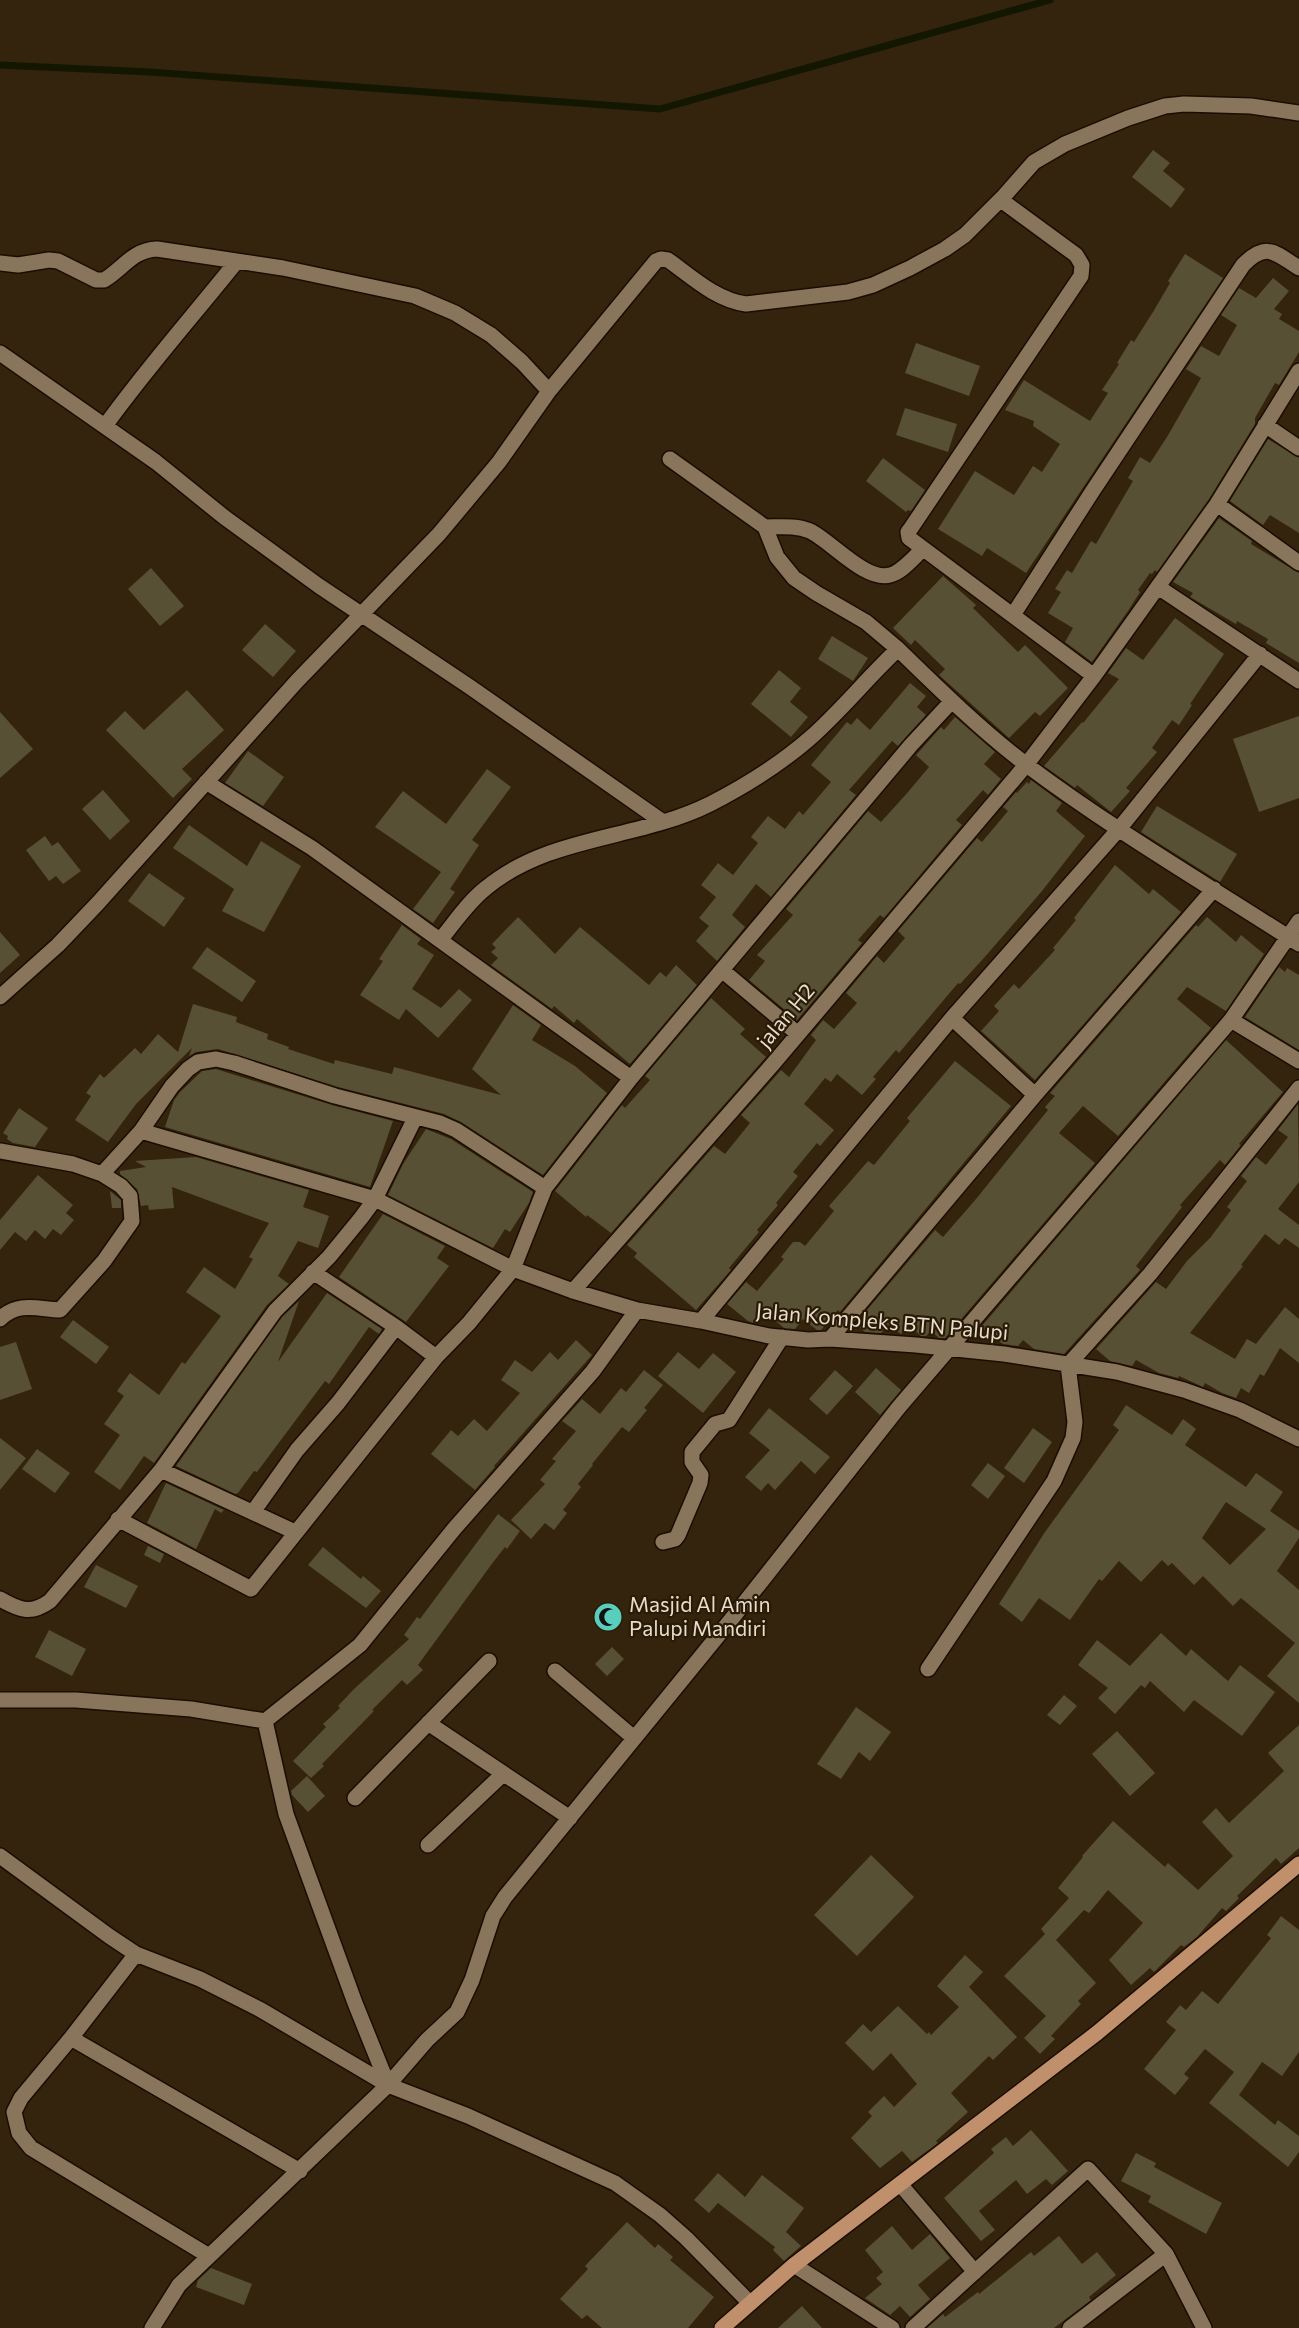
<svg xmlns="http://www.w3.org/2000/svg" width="1299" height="2328" font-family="Commissioner,sans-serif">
	<rect width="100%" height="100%" fill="#34240d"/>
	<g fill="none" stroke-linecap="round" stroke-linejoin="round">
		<path stroke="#131700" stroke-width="7" d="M0 65 150 72 660 109 1050 0"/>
	</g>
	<path fill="#575034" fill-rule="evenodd" d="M1153 150 1170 163 1163 171 1185 189 1171 208 1132 177Z
		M1185 254 1223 278 1026 573 987 548 982 556 938 529 975 471 1014 495 1033 466 1042 472 1060 444 1033 426 1034 421 1005 410 1024 380 1090 421 1108 393 1102 390 1119 364 1117 363 1131 340 1134 342 1153 312 1170 283 1168 281Z
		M1273 278 1289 291 1274 309 1282 314 1279 319 1299 331V352L1279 385 1275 383 1255 418V424L1209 499 1157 572 1155 570 1152 574 1150 573 1138 590 1140 592 1128 611 1092 662 1065 642 1073 628 1048 613 1061 592 1055 589 1067 570 1072 573 1091 541 1096 544 1133 481 1128 478 1140 457 1150 463 1167 437 1201 378 1186 369 1201 346 1219 356 1237 325 1221 315 1239 288 1256 298Z
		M916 343 980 366 969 396 905 373Z
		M905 408 957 424 948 452 896 435Z
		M1268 439 1299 458V533L1270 515 1263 525 1230 501Z
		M883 458 925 490 911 511 908 510 906 512 866 481Z
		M1219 518 1252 541 1251 544 1299 573V663L1266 643 1268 639 1237 621 1236 624 1190 597 1193 593 1173 582Z
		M151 568 184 606 160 626 128 589Z
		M943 576 976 605 973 608 1018 652 1025 645 1068 688 1040 716 1035 712 1009 738 939 675 945 669 915 640 911 645 893 628Z
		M1175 618 1224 654 1190 704 1192 705 1179 725 1172 720 1152 748 1157 752 1126 788 1130 791 1111 812 1077 785 1075 788 1044 766 1082 722 1083 723 1119 679 1108 673 1126 648 1143 660Z
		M265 624 296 651 273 677 242 650Z
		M832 636 868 658 853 681 818 659Z
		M779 670 801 688 790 702 808 717 791 737 751 704Z
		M910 683 926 696 917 707 926 715 898 746 892 741 849 790 856 795 771 897 756 884 732 915 745 927 717 961 696 941 709 926 699 918 716 897 701 885 718 863 733 875 758 843 751 837 768 816 785 829 799 811 803 815 831 782 811 765 847 722 851 725 857 718 870 730Z
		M187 690 224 730 182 769 192 779 173 798 106 730 125 711 144 730Z
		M0 712 33 749 0 778Z
		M1299 716V798L1259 812 1233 739Z
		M955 717 995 752 984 764 1001 779 988 795 983 790 956 820 962 825 884 918 880 915 858 940 862 943 797 1020 749 980 765 961 757 955 793 915 786 909 868 811 881 822 908 792 929 767 916 755 941 727 944 730Z
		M248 751 284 777 263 806 225 783Z
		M487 769 511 787 472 840 479 845 450 889 455 892 433 923 413 909 441 872 375 827 403 791 446 824Z
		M1031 780 1062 803 1056 811 1085 836 1042 891 983 959 960 984 958 983 899 1053 896 1050 873 1077 876 1079 862 1095 837 1074 831 1082 825 1078 804 1104 834 1130 820 1146 817 1143 793 1172 798 1176 776 1203 778 1205 757 1230 759 1232 729 1268 731 1270 696 1310 634 1257 637 1253 627 1245 714 1146 725 1154 750 1123 741 1115 781 1070 789 1077 816 1040 811 1035 823 1020 834 1029 857 1003 846 993 877 956 884 963 905 938 898 931 977 838 982 842 1008 811 1003 807 1016 792 1017 793 1027 782 1029 784Z
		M103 790 130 821 110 840 82 809Z
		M1157 806 1237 854 1220 882 1141 832Z
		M189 825 247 866 261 841 301 866 264 932 222 911 234 889 173 848Z
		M45 836 52 846 58 842 81 871 63 884 56 876 49 881 26 850Z
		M1115 865 1149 894 1153 889 1181 912 1035 1080 981 1031 999 1011 994 1006 1014 984 1019 989 1055 950 1053 948 1076 920 1074 918Z
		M149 873 185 898 164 927 128 901Z
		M518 917 555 954 580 927 649 985 660 972 666 977 676 965 697 985 630 1064 577 1019 574 1023 554 1006 552 1009 491 965 498 958 491 952 496 948 492 944Z
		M1207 917 1236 942 1241 935 1264 954 1226 1011 1187 987 1177 999 1211 1028 1118 1136 1083 1106 1059 1133 1095 1163 945 1338H939L931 1331 926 1336H921L909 1325 901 1334 888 1325 881 1333 865 1332 855 1324 935 1230 943 1237 976 1199 1048 1110 1045 1107 1055 1096 1050 1093 1196 925 1198 927Z
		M402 925 421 939 417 944 434 955 412 989 441 1008 459 989 472 1000 438 1038 406 1009 399 1020 360 995 383 961 379 959Z
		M0 932 20 955 0 973Z
		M207 947 256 981 242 1002 192 968Z
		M1279 967 1285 972 1287 968 1299 975V1050L1245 1017Z
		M711 998 745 1029 740 1034 766 1057 611 1233 587 1215 586 1217 555 1191 622 1105 625 1108 650 1080 645 1076Z
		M193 1004 237 1017 236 1022 268 1034 267 1039 289 1047 288 1049 334 1064 335 1060 392 1074 394 1067 501 1095 472 1069 513 1005 541 1025 532 1040 575 1066 607 1093 543 1175 461 1122 444 1114 338 1087 218 1049 196 1052 189 1056 192 1048 136 1104 108 1142 75 1120 91 1096 86 1093 100 1074 104 1078 135 1048 141 1054 158 1034 178 1052Z
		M1226 1040 1283 1092 1239 1144 1241 1145 1225 1165 1220 1160 1180 1205 1182 1207 1136 1266 1140 1270 1064 1354 1034 1349 1023 1340 1018 1346 1003 1344 981 1327Z
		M955 1061 1011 1106 840 1312 838 1310 821 1330H817L803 1319 795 1329 784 1328 764 1311 754 1323 748 1321 727 1304 746 1282 757 1291 784 1259 781 1257 793 1242H800L805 1246 834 1211 829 1206 868 1161 874 1165 910 1121 907 1118Z
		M216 1069 332 1105 393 1121 370 1187 165 1127 174 1100 180 1092 202 1071Z
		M1298 1104 1299 1182 1278 1209 1299 1225V1248L1285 1238 1279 1245 1265 1234 1241 1265 1243 1266 1190 1333 1235 1359 1247 1339 1256 1344 1285 1307 1299 1319V1363L1280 1348 1264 1376 1260 1374 1249 1393 1241 1388 1236 1398 1222 1393 1205 1383 1203 1387 1179 1376 1178 1378 1159 1373 1136 1360 1132 1366 1110 1361 1096 1349 1156 1282 1166 1289 1187 1261 1210 1238 1231 1210 1227 1207 1247 1181 1241 1176 1256 1157 1266 1165 1288 1137 1278 1130Z
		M19 1108 48 1128 35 1147 13 1143 7 1139 8 1136 3 1133Z
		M426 1129 451 1139 533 1192 529 1203 510 1232 505 1229 493 1248 388 1195 403 1164Z
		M196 1157 309 1190 303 1207 329 1216 318 1248 298 1241 278 1276 289 1284 267 1305 154 1463 144 1456 120 1490 94 1472 120 1435 104 1424 124 1396 117 1391 130 1373 159 1395 182 1362 185 1364 221 1316 186 1292 204 1267 235 1289 253 1259 249 1257 269 1223 172 1187 174 1208 149 1210 148 1205 141 1206 137 1189 120 1174V1171L146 1167 135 1161Z
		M38 1175 73 1205 66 1213 74 1220 61 1235 53 1229 45 1239 35 1230 26 1241 15 1232 0 1250V1220Z
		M110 1191 121 1200V1208H112Z
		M383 1214 445 1246 437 1258 449 1266 406 1322 339 1277Z
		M327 1293 382 1329 379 1334 369 1327 329 1384 325 1381 257 1472 254 1471 238 1493 235 1494 176 1466 282 1317 299 1301 278 1362Z
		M73 1320 109 1347 96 1364 60 1337Z
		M576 1340 592 1355 494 1466 495 1467 475 1490 431 1454 451 1430 458 1436 474 1419 487 1431 520 1393 501 1380 515 1360 532 1372 550 1352 558 1360Z
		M16 1342 32 1389 0 1400V1347Z
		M678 1352 699 1369 713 1353 736 1372 703 1413 658 1376Z
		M876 1368 901 1390 880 1415 855 1392Z
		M644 1370 663 1385 644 1408 647 1410 629 1432 622 1427 592 1464 593 1465 578 1484 581 1487 563 1510 567 1513 554 1530 545 1523 531 1539 511 1520 545 1484 540 1480 556 1461 552 1459 576 1431 562 1421 582 1399 600 1414 621 1388 626 1392Z
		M835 1370 853 1386 827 1415 809 1399Z
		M1126 1405 1172 1435 1183 1419 1196 1429 1185 1445 1246 1487 1256 1473 1283 1492 1270 1511 1299 1531V1538L1277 1571 1299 1590V1703L1267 1676 1295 1643 1241 1598 1233 1606 1203 1576 1194 1585 1172 1563 1168 1566 1162 1560 1141 1582 1119 1561 1102 1581 1099 1579 1070 1620 1039 1598 1022 1622 999 1604 1045 1532 1119 1430 1113 1425ZM1226 1502 1266 1529 1230 1565 1202 1538Z
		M769 1408 830 1457 815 1474 801 1461 775 1490 768 1483 761 1491 745 1477 770 1450 749 1433Z
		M1033 1428 1052 1442 1024 1483 1004 1468Z
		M0 1438 26 1458 0 1490Z
		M37 1449 70 1473 55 1493 22 1469Z
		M988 1463 1005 1476 988 1499 971 1485Z
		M166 1483 224 1510 221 1513 215 1509 196 1549 147 1523Z
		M498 1514 520 1531 507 1549 505 1547 491 1565 418 1665 423 1670 407 1685 402 1680 372 1710 374 1711 322 1764 324 1766 311 1778 293 1761 326 1727 323 1724 340 1708 338 1706 354 1689 409 1639 404 1635 417 1617 420 1619Z
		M148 1546 164 1554 160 1563 144 1555Z
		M323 1547 361 1579 363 1576 381 1591 366 1608 308 1565Z
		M96 1565 138 1586 126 1608 84 1587Z
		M49 1630 86 1649 72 1676 35 1657Z
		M1161 1633 1186 1656 1191 1649 1228 1681 1240 1665 1275 1692 1242 1736 1194 1700 1184 1712 1150 1681 1145 1688 1141 1685 1115 1714 1098 1698 1108 1688 1078 1665 1097 1640 1130 1666Z
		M612 1647 624 1659 607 1676 595 1664Z
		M1064 1695 1077 1706 1060 1725 1047 1715Z
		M856 1707 891 1732 870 1761 859 1752 841 1779 817 1764Z
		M1299 1725V1848L1281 1864 1276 1858 1237 1896 1239 1898 1226 1911 1222 1908 1197 1937 1184 1947 1181 1945 1154 1972 1150 1968 1131 1985 1109 1960 1143 1923 1108 1890 1089 1913 1084 1910 1056 1940 1096 1983 1078 2001 1081 2004 1051 2036 1055 2039 1040 2054 1024 2038 1046 2016 1004 1976 1045 1934 1041 1929 1069 1898 1058 1888 1083 1857 1082 1856 1113 1821 1165 1867 1168 1863 1198 1890 1233 1856 1202 1822 1216 1808 1229 1823 1284 1771 1268 1753Z
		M1117 1731 1155 1773 1130 1796 1092 1754Z
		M307 1776 325 1796 308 1812 292 1795 291 1791Z
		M871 1855 914 1897 857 1956 814 1915Z
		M1281 1916 1299 1930V2052L1282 2076 1262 2062 1239 2095 1275 2125 1278 2120 1299 2136V2152L1288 2167 1209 2103 1234 2072 1205 2049 1184 2074 1189 2078 1175 2095 1144 2069 1176 2030 1166 2022 1180 2005 1186 2010 1202 1991 1218 2004 1271 1938 1267 1935Z
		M965 1955 983 1972 969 1987 1017 2037 993 2060 989 2056 951 2093 968 2112 936 2141 938 2143 912 2162 902 2151 880 2168 851 2138 872 2116 868 2112 884 2096 894 2107 917 2084 891 2053 873 2071 845 2043 863 2024 871 2032 898 2006 927 2034 929 2032 931 2035 959 2007 937 1986Z
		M1031 2130 1068 2171 1052 2185 1046 2179 1027 2194 1016 2180 979 2211 995 2230 981 2241 944 2198 994 2153 991 2149 1006 2137 1013 2146Z
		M1136 2153 1156 2163 1154 2167 1222 2203 1206 2234 1148 2202 1151 2196 1121 2181Z
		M718 2173 745 2197 762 2175 804 2208 786 2232 801 2246 784 2261 773 2250 775 2247 718 2203 709 2213 694 2200Z
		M627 2222 655 2248 658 2244 673 2257 670 2260 714 2297 688 2328H602L587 2315 582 2319 560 2299 588 2269 585 2266Z
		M892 2226 912 2250 930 2234 950 2258 918 2285 930 2299 910 2317 900 2306 890 2315 865 2298 882 2284 876 2278 883 2272 865 2250Z
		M1059 2236 1082 2264 1097 2252 1116 2275 1089 2297 1091 2300 1054 2328H927L943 2314 945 2317 978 2292 979 2294 1031 2252 1034 2256Z
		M211 2268 252 2284 244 2305 196 2287 198 2280Z
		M802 2306 822 2328H778Z"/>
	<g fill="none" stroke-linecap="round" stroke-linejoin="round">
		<g stroke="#1b0d00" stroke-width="18">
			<path id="minor" d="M1001 200 1076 255 1082 265 1081 276 911 528 908 532 909 538 1094 676
				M0 263 18 265 49 260 58 261 96 280H104C123 269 132 250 157 249L283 268 415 296 455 313 491 335 522 362 549 391
				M0 353 156 462 224 517 319 586 470 687 663 822
				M1265 425 1299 448
				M105 426C146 369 193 316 237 261
				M670 459 765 527 777 557 794 578 816 593 866 622 898 649
				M1217 504 1299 563
				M765 527C780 527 796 525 810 531 831 541 866 582 890 575 902 572 913 558 923 549
				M1158 587 1299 681
				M1013 615 1092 492 1243 265C1267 241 1275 253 1299 268
				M206 782 312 848 631 1078
				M441 939C455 922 468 902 486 888 550 835 638 840 710 804 745 786 779 765 809 739 841 711 867 678 898 649 939 689 982 731 1028 766 1111 828 1201 881 1288 937L1299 921
				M723 971 798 1034
				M0 997 58 945 98 903 297 681 439 534 499 462 549 391 656 261 661 259 668 260C692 277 716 300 746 304L848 292 873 285 910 268 945 249 965 235 1004 196 1034 162 1065 144 1128 118 1165 106 1184 104 1251 106 1299 113
				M952 1018 1035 1095
				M1231 1020 1299 1061
				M141 1131 172 1086 188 1069 198 1062 216 1059 234 1063 335 1096 440 1123 456 1130 545 1188
				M0 1151 73 1164 102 1174 141 1131 375 1199 513 1269 573 1291 637 1310 701 1321 769 1336 808 1340 830 1339 916 1345 1004 1354 1117 1372 1184 1390 1240 1410 1299 1439
				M573 1291 772 1065 1026 765 1094 676 1217 504 1299 371
				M0 1319C18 1301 38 1309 60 1310L104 1261 132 1221 130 1196 121 1186 102 1174
				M701 1321 952 1018 1119 829 1260 654
				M396 1327 436 1357
				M830 1339 1035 1095 1214 889
				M161 1470 295 1532
				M253 1512 297 1450 338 1403 396 1327 313 1272
				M118 1519 251 1589 436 1357 469 1323 513 1269 545 1188 631 1078 911 745 952 701
				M663 1542 675 1539 678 1535 700 1483 701 1475 692 1462V1452L715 1424 729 1420 782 1337
				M0 1599C19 1610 31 1615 50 1601L161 1470 275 1311 329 1257 361 1218 375 1199 415 1118
				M928 1669 1054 1481 1073 1438 1075 1422 1068 1365 1150 1274 1299 1088
				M555 1671 634 1738
				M0 1700H76L191 1709 265 1721 360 1645 454 1529 593 1371 637 1310
				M265 1721 286 1814 355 2003 388 2085
				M428 1723 570 1818
				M355 1798 489 1661
				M428 1845 503 1774
				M0 1856 109 1936 136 1954 200 1979 261 2010 388 2085 468 2116 615 2183 660 2215 686 2238 750 2303
				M136 1954 71 2038 21 2098 14 2112 19 2133 31 2148 209 2256
				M71 2038 300 2171
				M900 2184 975 2272
				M794 2265 892 2328
				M152 2328 179 2285 388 2085 427 2040 457 2012 472 1980 493 1916 505 1897 734 1616 899 1407 1231 1020 1288 937 1299 944
				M913 2328 1088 2169 1166 2254 1204 2328
				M1070 2328 1166 2254"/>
		</g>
		<g stroke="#1b0d00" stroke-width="18">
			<path id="major" d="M722 2328 794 2265 1097 2033 1299 1864"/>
		</g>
		<use href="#minor" stroke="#88755c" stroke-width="15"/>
		<use href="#major" stroke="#c0906c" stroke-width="15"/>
	</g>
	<defs>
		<g id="mosque-disc" transform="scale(1.5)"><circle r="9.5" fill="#5acebd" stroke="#2a1b04"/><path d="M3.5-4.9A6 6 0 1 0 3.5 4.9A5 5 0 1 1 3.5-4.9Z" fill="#111"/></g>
	</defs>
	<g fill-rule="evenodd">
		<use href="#mosque-disc" x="608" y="1617"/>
	</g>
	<g text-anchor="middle" stroke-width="4.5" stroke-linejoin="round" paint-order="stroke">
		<g font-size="21" fill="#e7dcce" stroke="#2a1b04">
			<text transform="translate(786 1016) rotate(-50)" y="7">jalan H2</text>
			<text transform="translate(882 1322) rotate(5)" y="7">Jalan Kompleks BTN Palupi</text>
		</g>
		<g font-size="21" fill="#e7dcce" stroke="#2a1b04" text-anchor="start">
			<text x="629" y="1612">Masjid Al Amin<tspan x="629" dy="24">Palupi Mandiri</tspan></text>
		</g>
	</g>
</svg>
